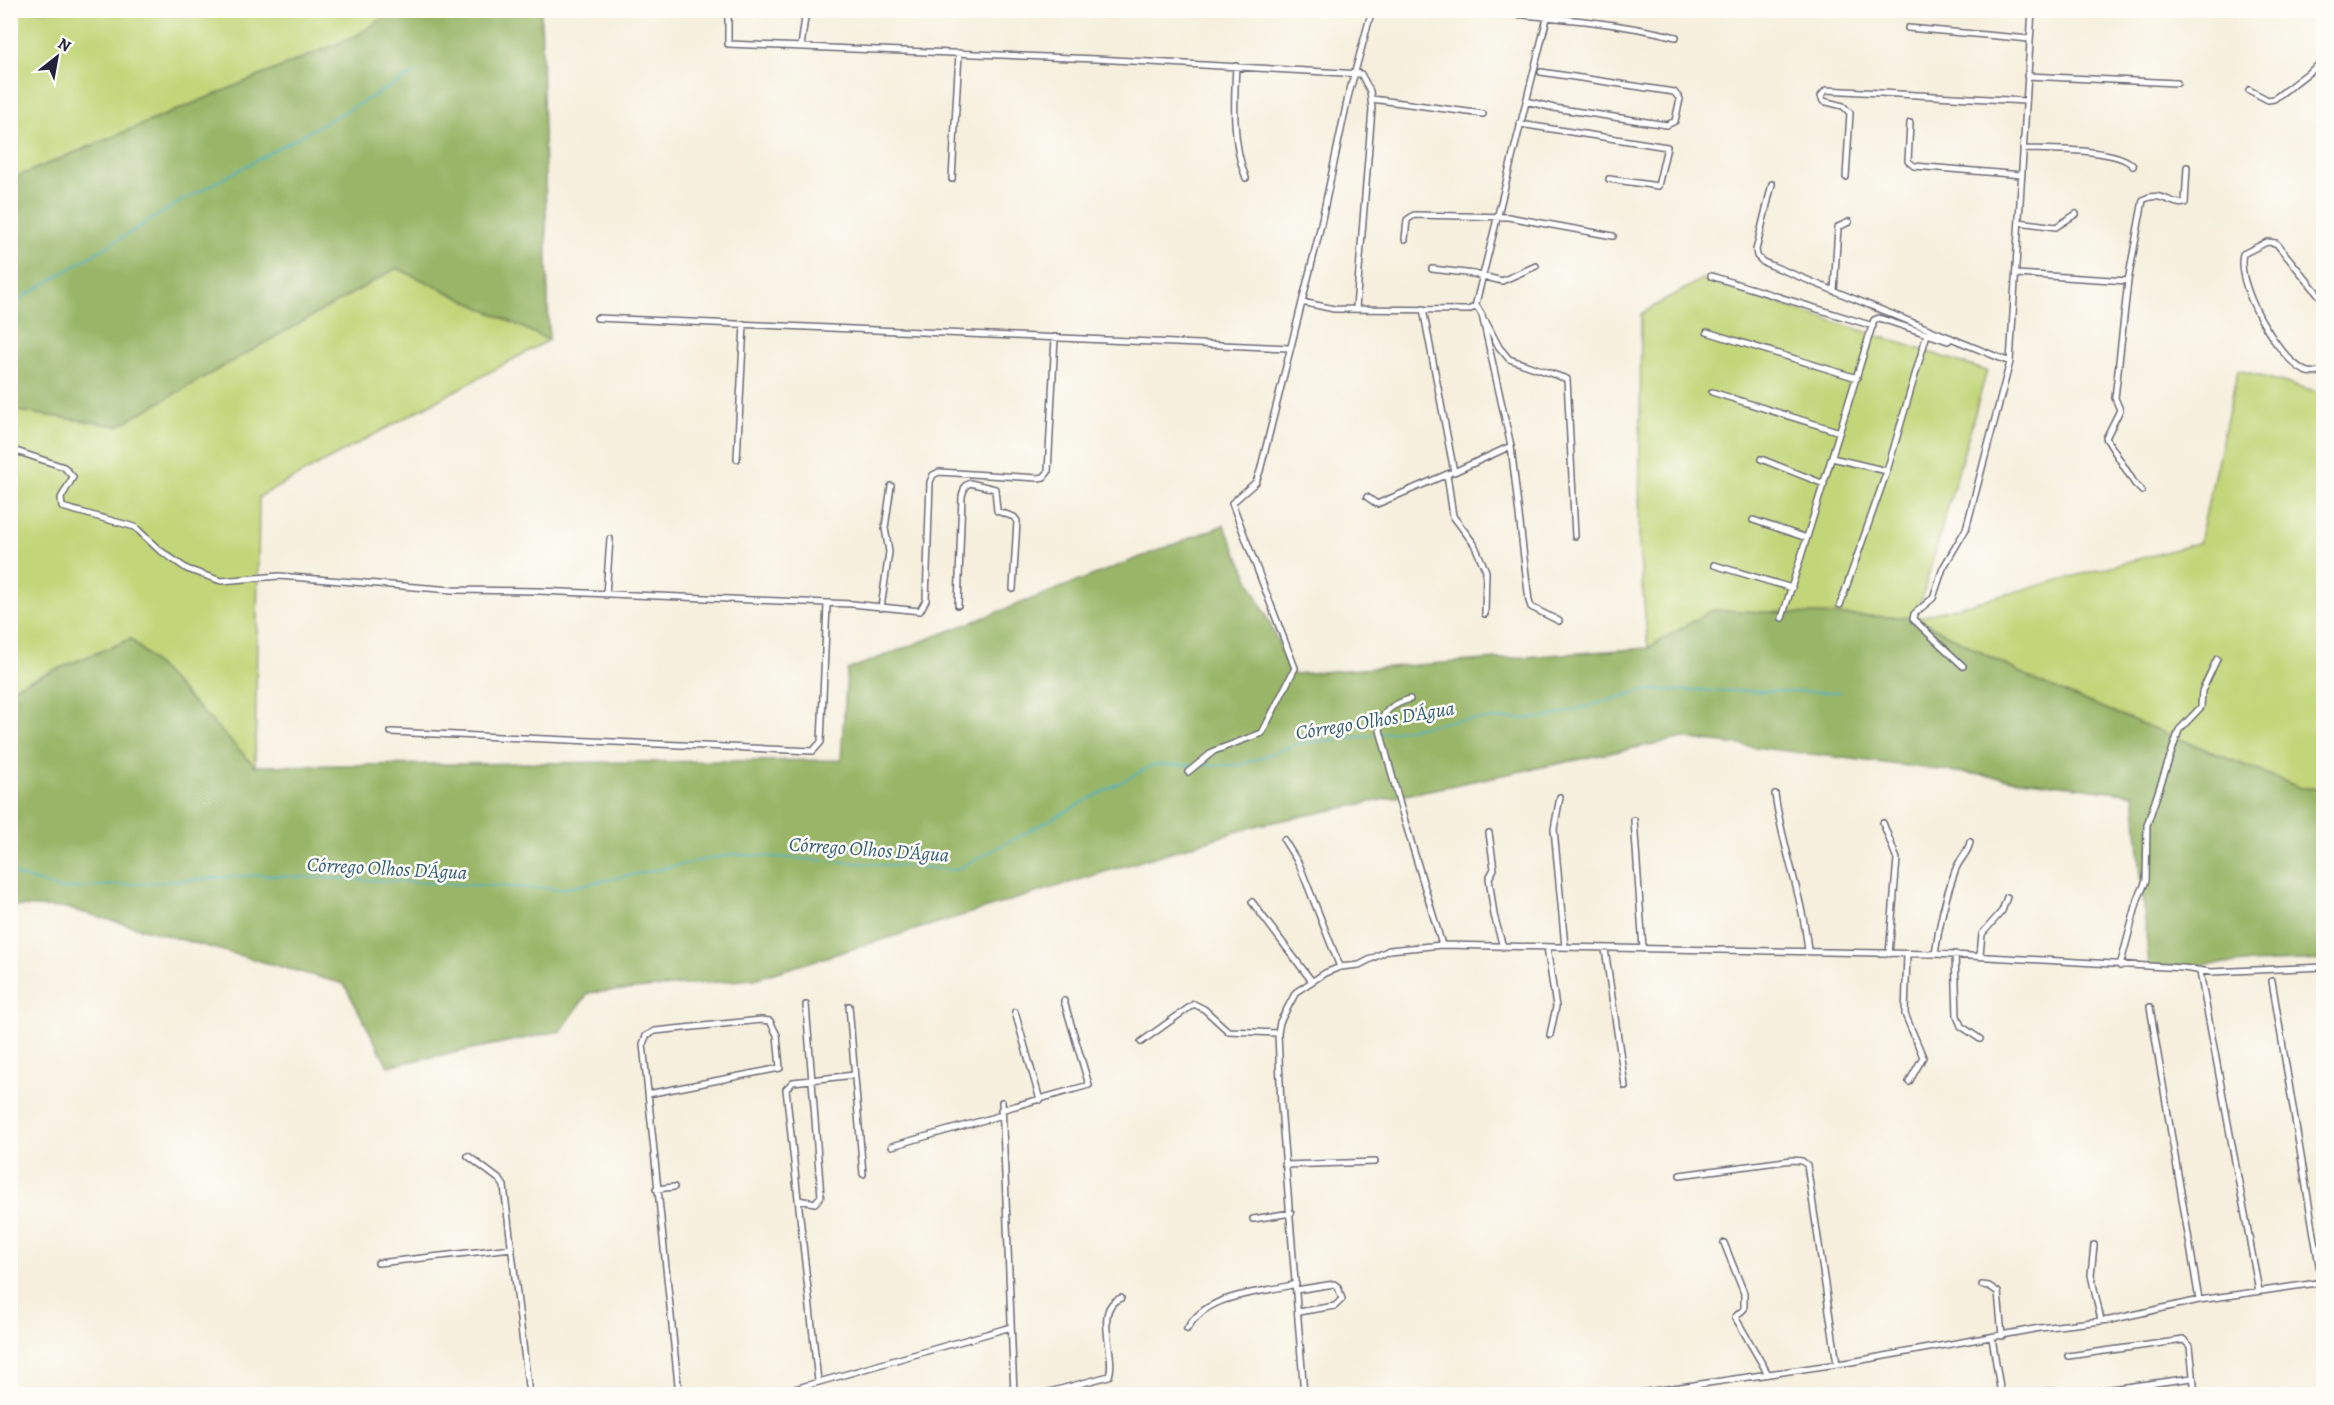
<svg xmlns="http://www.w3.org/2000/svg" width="2334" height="1405" font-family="Alegreya,serif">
	<rect width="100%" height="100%" fill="#fdfcf7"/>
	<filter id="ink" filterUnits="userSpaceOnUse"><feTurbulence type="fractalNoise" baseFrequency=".0167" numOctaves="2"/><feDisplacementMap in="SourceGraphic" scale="12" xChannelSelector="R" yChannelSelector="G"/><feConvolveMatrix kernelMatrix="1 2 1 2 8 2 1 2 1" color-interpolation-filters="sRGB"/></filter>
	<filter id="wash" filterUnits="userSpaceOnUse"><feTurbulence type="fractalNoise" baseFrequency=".008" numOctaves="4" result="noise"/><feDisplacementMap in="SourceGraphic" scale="24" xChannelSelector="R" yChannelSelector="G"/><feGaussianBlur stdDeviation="1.35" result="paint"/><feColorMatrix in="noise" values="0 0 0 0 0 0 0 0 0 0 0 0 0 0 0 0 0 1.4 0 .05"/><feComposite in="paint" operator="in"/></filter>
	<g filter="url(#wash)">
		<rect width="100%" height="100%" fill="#f6efdd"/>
		<path fill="#c2d578" stroke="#727c5a" stroke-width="1.5" d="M11 11H395L356 36 11 179Z
			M397 268 549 340 259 497 255 766 131 639 11 688V410L118 426Z
			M1702 279 1987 371 1916 618 2199 543 2238 370 2323 393V789L2301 788 2036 681 1916 618 1712 610 1648 648 1639 546 1641 314Z"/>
		<path fill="#99b668" stroke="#5e6c52" stroke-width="1.5" d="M395 10 541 11 549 340 397 268 118 426 11 410V179L356 36Z
			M1224 525 1293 674 1648 648 1712 610 1916 618 2036 681 2301 788 2323 789V960L2149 967 2134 794 1683 738 1259 825 754 979 588 993 561 1031 388 1066 344 984 66 908 11 906V688L131 639 255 766 841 760 847 670Z"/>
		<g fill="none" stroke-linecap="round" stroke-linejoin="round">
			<path stroke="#4ab3c9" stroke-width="1.5" d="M10 305 177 204 415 73
				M1200 765H1241L1300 743 1369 736 1457 720 1545 718 1645 690 1841 692
				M10 873 60 889 260 875 562 889 734 854 956 870 1153 765H1193"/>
		</g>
	</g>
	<g filter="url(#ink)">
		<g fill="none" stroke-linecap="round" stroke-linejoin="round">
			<g stroke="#6c6a74" stroke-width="8">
				<path id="street" d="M728 10V44L1096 59 1361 74 1370 91 1372 109 1356 308
					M1464 10C1534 16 1607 20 1676 37
					M1908 28 2030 39
					M801 47 806 10
					M1236 66C1234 102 1232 144 1246 178
					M2027 76 2177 83
					M2249 90 2268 100 2274 99 2324 61
					M1372 99 1483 114
					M1526 101 1554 108 1667 125 1675 121 1680 99 1674 92 1541 72
					M1910 123 1908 161 1914 166 2022 175
					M1520 124 1667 147 1658 186 1609 179
					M2023 149C2047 150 2120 148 2133 166
					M1846 177 1850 113 1843 106 1823 101 1821 96 1826 90 2025 101
					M952 179 959 53
					M1772 184 1756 250 1757 256 1763 262 2010 362
					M2019 222 2056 227 2076 214
					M1405 239 1407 220 1414 215 1508 217 1613 236
					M1432 269 1474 274 1502 281 1536 266
					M2016 274 2128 281
					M1711 276 1873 326
					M1834 291 1838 227 1849 222
					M2324 301 2276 243 2267 242 2243 254C2235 284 2277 357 2305 371 2310 374 2317 372 2324 372
					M1302 302 1334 309 1468 310 1475 307 1549 10
					M1476 305 1482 315 1511 446 1529 601 1531 607 1559 621
					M1423 309 1454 472 1511 446
					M597 318 1289 348
					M1486 322 1499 347 1509 359 1567 379 1575 536
					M1707 332 1857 378
					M1712 392 1840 432
					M10 449 64 467 73 477 61 498 62 507 135 527 158 549 187 569 221 581 279 576 452 590 538 591 852 604 920 611 926 600 930 482 933 475 939 472 1038 478 1044 477 1048 472 1055 337
					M1832 458 1887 471
					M737 459 744 324
					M1761 459 1824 484
					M1447 474 1453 516 1474 544 1486 571 1485 614
					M2142 491 2135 484 2106 438 2120 410 2115 398 2128 281 2143 200C2159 189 2174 207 2185 203L2187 167
					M1367 497 1377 504 1450 473
					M1753 520 1807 538
					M1714 565 1792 588
					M606 595 610 539
					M958 605 962 496 965 486 970 483 995 489 997 511 1014 517 1017 521 1013 589
					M1840 605 1887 471 1927 334
					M881 608 889 552 885 528 891 486
					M1782 618 1874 320 1879 318 1948 341 1951 338
					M1963 666 1913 619 1914 614 1933 598 1943 568 1966 529 2010 362 2032 10
					M1410 699C1394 704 1380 711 1380 730L1400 805 1442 945
					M391 732 813 751 821 742 827 605
					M1188 772 1214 751 1262 733 1295 668 1232 503 1256 482 1260 471 1318 238 1348 97 1372 10
					M1775 794C1782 847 1803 897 1808 951
					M1560 797 1554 829 1565 947
					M1634 820 1643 949
					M1883 823 1897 859 1889 954
					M1489 833 1494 869 1489 878 1494 915 1503 947
					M1284 840 1299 864 1340 967
					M1252 902 1311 980
					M1547 947 1556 1007 1550 1035
					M1605 949 1625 1086
					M1907 954 1905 1014 1923 1057 1909 1082
					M1935 954C1939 925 1945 898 1955 871 1959 859 1968 854 1970 842
					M1955 954 1957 1016 1961 1026 1980 1039
					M1980 955 1982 934 2002 911 2007 897
					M2120 966 2138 899 2146 881 2147 825 2179 730 2201 707 2202 691 2217 659
					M2200 972 2259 1291
					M2272 981 2322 1283
					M849 1006 863 1174
					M2150 1007 2199 1300
					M1015 1012 1040 1100
					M1141 1042 1194 1004 1204 1009 1228 1031 1278 1033
					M648 1094 780 1068 777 1035 770 1021 761 1020 655 1031 646 1036 643 1044 679 1394
					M1002 1102 1014 1394
					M1001 1110 1089 1085 1064 1001
					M892 1146 1002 1115
					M468 1156 500 1180 504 1186 529 1394
					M1285 1165 1375 1162
					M1680 1175 1792 1160 1802 1161 1807 1165 1837 1364
					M656 1189 674 1187
					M798 1200 815 1203 821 1196 806 1005
					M1253 1219 1291 1213
					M1724 1243 1744 1293V1309L1735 1317 1768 1374
					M2094 1245 2091 1275 2101 1320
					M378 1263 512 1248
					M1982 1285 1989 1286 1998 1292 2002 1336
					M1296 1290 1334 1284 1338 1287 1342 1299 1335 1306 1298 1312
					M1187 1329C1208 1292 1259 1294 1296 1284
					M1992 1338 2001 1394
					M2068 1356 2184 1340 2190 1346 2195 1394
					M818 1381 786 1089 793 1082 854 1075
					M777 1394 1011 1327
					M1042 1394 1109 1376C1117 1355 1092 1308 1121 1298
					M1304 1394 1281 1106 1278 1033 1280 1022 1296 992 1325 973 1340 967 1359 965 1389 950 1442 945 1935 954 2183 968 2211 972 2324 967
					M1633 1394 1851 1362 2040 1328 2110 1320 2199 1300 2324 1282
					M2029 1394 2051 1391
					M2074 1394 2192 1378"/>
			</g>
			<use href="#street" stroke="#fff" stroke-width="5"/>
		</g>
	</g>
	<g text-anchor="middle" stroke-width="5" stroke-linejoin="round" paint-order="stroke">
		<g font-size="20" font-style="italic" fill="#325c74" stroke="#fdfcf7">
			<text transform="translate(1375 720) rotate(-9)" y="7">Córrego Olhos D'Água</text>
			<text transform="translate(869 849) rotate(4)" y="7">Córrego Olhos D'Água</text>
			<text transform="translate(387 868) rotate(3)" y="7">Córrego Olhos D'Água</text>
		</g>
	</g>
	<rect width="2334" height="1405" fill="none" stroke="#fdfcf7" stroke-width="36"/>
	<g transform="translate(57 57) rotate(31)" stroke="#fdfcf7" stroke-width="4.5" paint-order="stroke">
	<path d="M0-4.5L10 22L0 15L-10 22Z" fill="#22223b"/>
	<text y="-9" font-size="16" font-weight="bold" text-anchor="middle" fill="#22223b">N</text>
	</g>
</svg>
